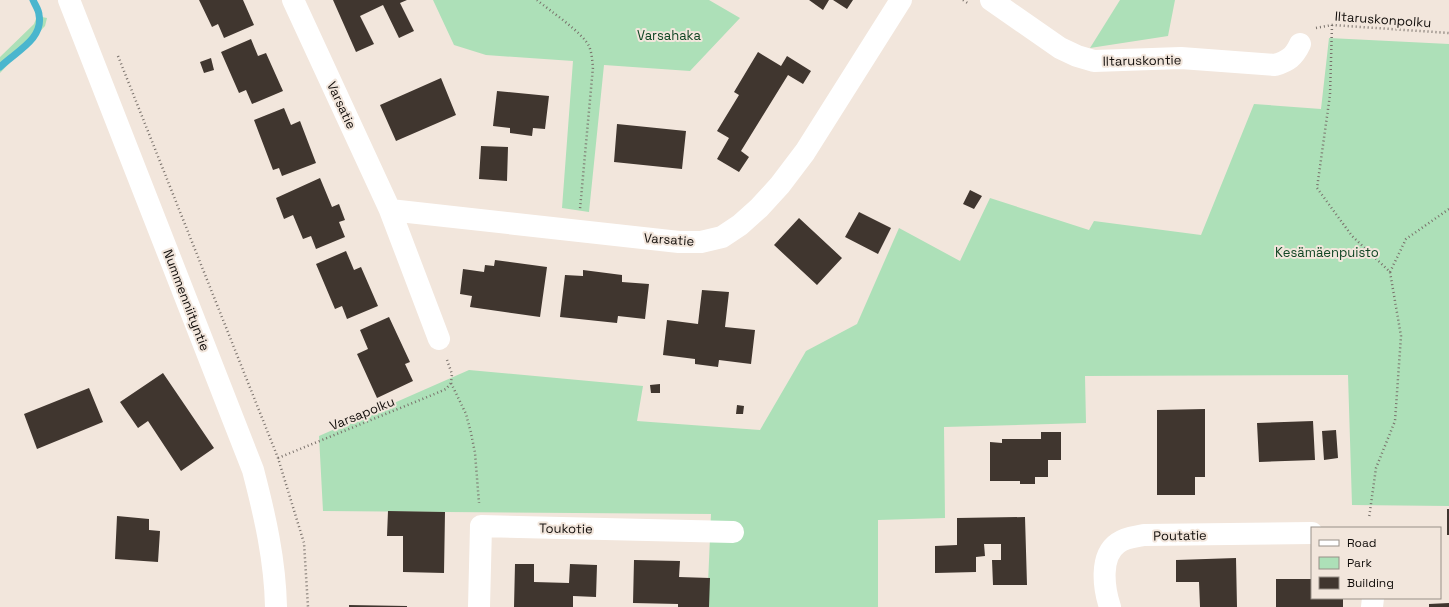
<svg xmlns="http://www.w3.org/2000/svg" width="1449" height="607" font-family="'Space Grotesk',sans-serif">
	<rect width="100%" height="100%" fill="#f2e6dc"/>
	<path fill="#ade0b8" d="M433 0H709L740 18 690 71 604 65 589 212 562 208 573 61 486 55 454 45Z
		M1120 0H1175L1168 36 1090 48Z
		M37 16 47 18 45 26 0 73V57L34 24Z
		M1329 38 1449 44V506L1352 505 1348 375 1085 376 1086 423 944 427 945 518 878 520V607H707L711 514 323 511 319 436 469 370 643 386 637 421 760 430 806 351 857 324 899 228 960 261 990 198 1089 230 1094 221 1201 235 1254 104 1321 109Z"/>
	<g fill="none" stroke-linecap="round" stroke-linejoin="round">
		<path stroke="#4ab6ce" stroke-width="7" d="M0 67C15 52 44 39 39 15 39 10 35 5 33 0"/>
	</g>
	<path fill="#40362f" d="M199 0H243L254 25 224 38 218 24 212 27Z
		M333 0H407L400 3 414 31 399 38 383 5 360 16 374 44 356 52Z
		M809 0H829L823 10Z
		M833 0H853L847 9Z
		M251 39 258 56 266 53 283 91 252 104 246 90 239 93 221 52Z
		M758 52 781 66 787 56 811 71 803 84 788 75 741 151 749 157 739 172 717 159 729 138 717 131 739 95 734 92Z
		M211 58 214 70 204 73 200 62Z
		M441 78 456 115 396 141 380 105Z
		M497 91 549 96 545 129 533 128 532 136 510 133V128L493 126Z
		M284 108 291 125 300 121 316 163 282 176 279 168 273 170 254 120Z
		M617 124 686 131 682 169 614 162Z
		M481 146 508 147 507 181 479 179Z
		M320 178 332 207 339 204 345 220 339 222 345 237 316 249 311 236 303 239 293 215 284 219 276 198Z
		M970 190 982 196 974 209 963 204Z
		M859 212 891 228 878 254 845 237Z
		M799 218 842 258 817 285 774 245Z
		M346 251 354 270 361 267 378 306 347 319 342 306 335 309 316 264Z
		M495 260 547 267 540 317 470 307 472 296 460 294 463 269 484 272 485 265 494 266Z
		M583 270 622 275V282L649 284 645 319 618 316 617 323 560 317 565 275 583 276Z
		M702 290 729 292 725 327 755 330 751 364 719 360 718 367 695 364V359L663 355 667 320 698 324Z
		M389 317 410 362 405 364 413 381 377 398 357 354 368 349 360 330Z
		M163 373 214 448 181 471 148 421 138 428 120 402Z
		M660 384V393H651L650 385Z
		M89 388 103 422 37 449 24 414Z
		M737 405 744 406 743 414H736Z
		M1205 409V477H1195V495H1157V410Z
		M1313 421 1315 460 1259 462 1257 423Z
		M1336 430 1338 458 1324 460 1322 431Z
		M1041 432H1061V460H1048V477H1035V484H1020V481H990V442L1002 443V439H1041Z
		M1447 509H1449V535H1447Z
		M388 511 445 512 444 573 403 572V536H387Z
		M117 516 149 519V530L160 531 158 562 115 559Z
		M1025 517 1027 585H993L992 560H1001V544H984L985 556 976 557V572L935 573V546L957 545V518Z
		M1236 558 1237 607H1200L1199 582H1176V560Z
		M634 560 680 561 679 577 710 578 709 607H678V604L633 603Z
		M515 564H534V582L569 583 570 564 597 565 596 597 573 596V607H514Z
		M1276 579H1312V598H1343V607H1276Z
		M1449 603V607H1429V604Z
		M349 605 407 606V607H349Z"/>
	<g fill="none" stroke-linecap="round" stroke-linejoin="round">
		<path stroke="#79716b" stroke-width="2.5" stroke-dasharray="1 3" stroke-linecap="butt" d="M537 0C550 11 582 32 589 46 592 53 592 60 593 67L580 209
			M963 0 969 4
			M1332 25 1330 95 1317 188 1352 236 1390 272 1401 336 1395 421 1376 468 1369 518
			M1316 28 1332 25 1449 33
			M118 56 278 458 304 543 308 607
			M1390 272 1406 239 1449 209
			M447 360 452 374 451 383 466 414 471 433 475 453 479 503
			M278 458 437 393 446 389 451 383"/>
		<path stroke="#fff" stroke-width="22" d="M293 0 390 210 439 339
			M991 0 1060 48 1077 56 1094 61 1181 58 1275 65C1288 61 1294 57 1300 44
			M390 210 679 242H701L722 237 740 225 759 208 780 185 805 152 901 0
			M479 607 481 526 733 532
			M1110 607C1104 589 1099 556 1118 543 1126 537 1135 537 1144 535L1312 533
			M1372 607 1373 598"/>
		<path stroke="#fff" stroke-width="22" d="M69 0 253 470C265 516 275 560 276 607"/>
	</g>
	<g text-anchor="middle" stroke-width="4" stroke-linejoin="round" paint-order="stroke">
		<g font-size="13" fill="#120e0b" stroke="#f2e6dc">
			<text transform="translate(1383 19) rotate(4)" y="5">Iltaruskonpolku</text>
			<text transform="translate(1142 60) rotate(-1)" y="5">Iltaruskontie</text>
			<text transform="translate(342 105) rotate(65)" y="5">Varsatie</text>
			<text transform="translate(669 239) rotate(4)" y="5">Varsatie</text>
			<text transform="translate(187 300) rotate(69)" y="5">Nummenniityntie</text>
			<text transform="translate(362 413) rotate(-22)" y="5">Varsapolku</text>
			<text transform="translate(566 528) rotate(1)" y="5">Toukotie</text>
			<text transform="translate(1180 535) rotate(-1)" y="5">Poutatie</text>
		</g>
		<g font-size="13" fill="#104523" stroke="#f2e6dc">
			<text x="669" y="40">Varsahaka</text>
			<text x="1327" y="257">Kesämäenpuisto</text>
		</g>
	</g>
	<rect x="1311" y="527" width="130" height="72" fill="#f2e6dc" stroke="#989088"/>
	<rect x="1319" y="540" width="20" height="6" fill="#ffffff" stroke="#989088"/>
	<text x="1347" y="547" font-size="12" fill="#120e0b">Road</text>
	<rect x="1319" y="557" width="20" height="12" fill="#ade0b8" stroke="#989088"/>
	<text x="1347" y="567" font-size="12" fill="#120e0b">Park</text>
	<rect x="1319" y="577" width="20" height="12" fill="#40362f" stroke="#989088"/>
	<text x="1347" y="587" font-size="12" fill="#120e0b">Building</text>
</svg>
